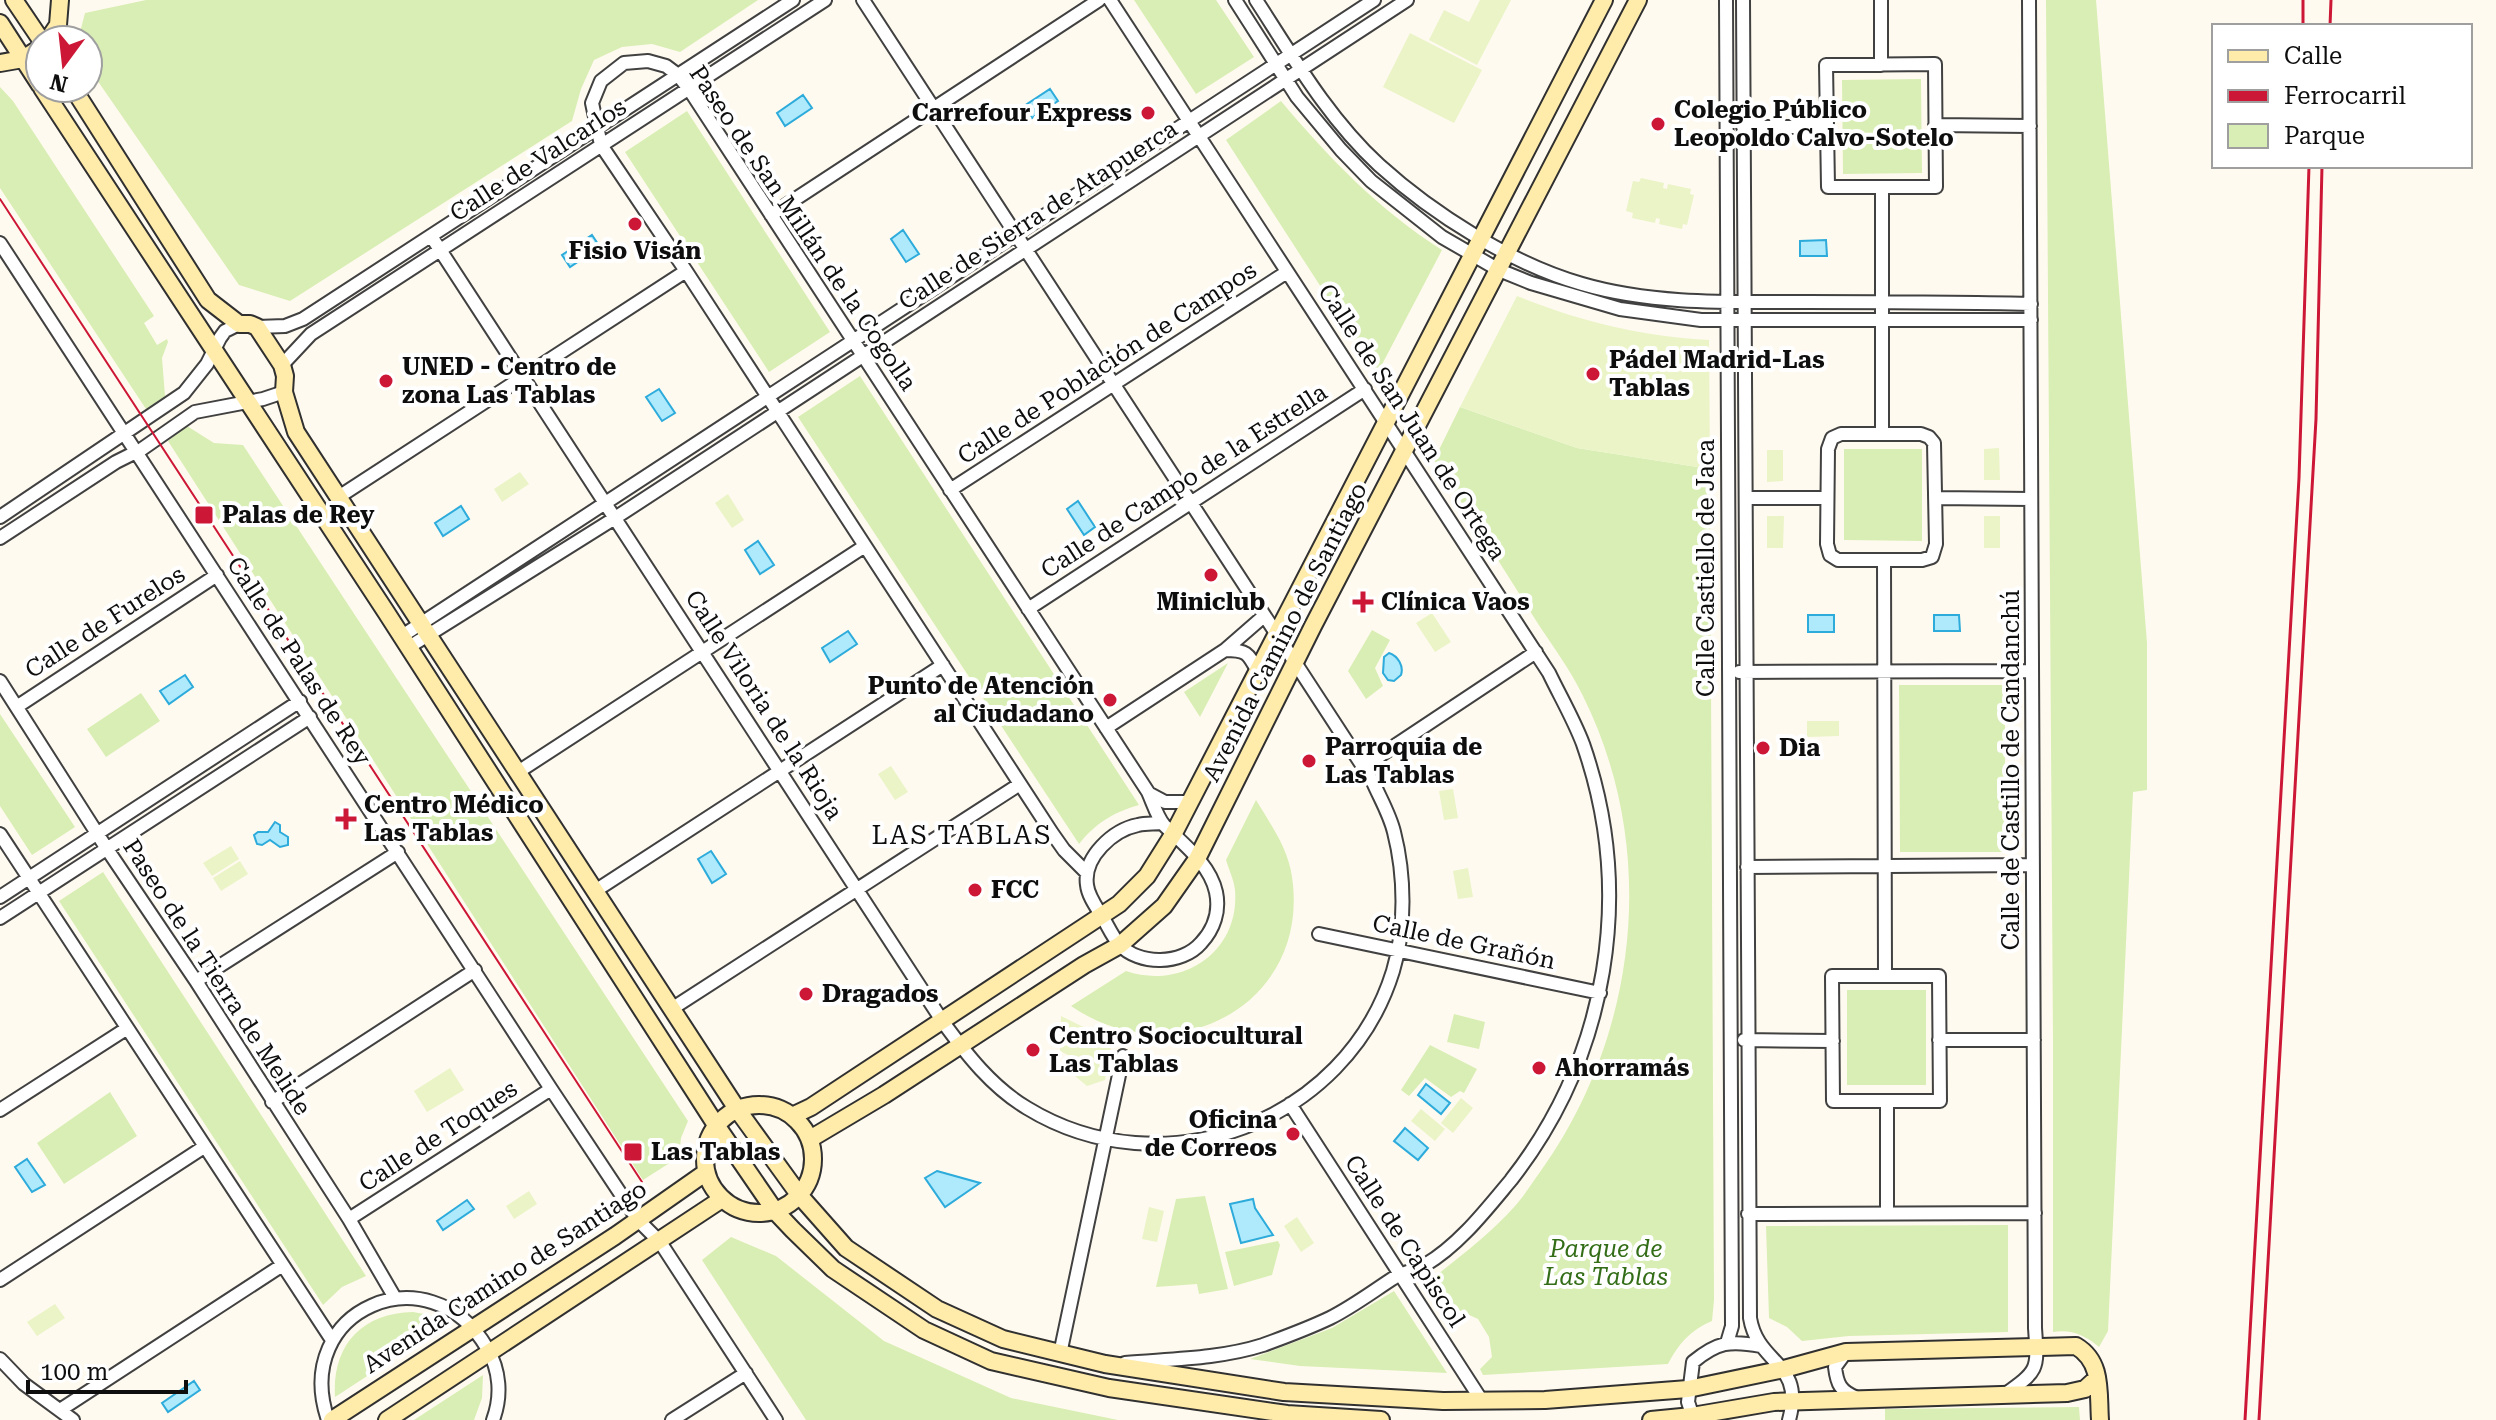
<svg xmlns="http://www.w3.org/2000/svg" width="2496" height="1420" font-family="'Roboto Serif',serif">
	<rect width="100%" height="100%" fill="#fffaef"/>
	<path fill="#d9eeb4" d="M146 0H758L680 52 652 44 622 47 594 60 581 89 572 121 290 301 239 285 88 67V40H78L85 13Z
		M1134 0H1216L1254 57 1196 94Z
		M2046 0H2096L2147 643V790L2133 792 2108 1331 2099 1347C2085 1335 2071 1329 2053 1332V1041Z
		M1921 79 1922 173 1843 174 1842 80Z
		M0 87 13 101 154 316 144 323 157 345 167 339 168 342 162 358 165 396 146 409 0 188Z
		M1281 101C1329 158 1379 210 1442 250L1377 374 1226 140Z
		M687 111 830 332 769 372 625 152Z
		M860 376 1139 805C1112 813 1096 823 1079 844L798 417Z
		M1460 407 1577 448 1710 469 1714 1300 1712 1321C1691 1330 1679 1343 1668 1364L1483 1375 1480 1369 1492 1357 1489 1337 1478 1319 1447 1305 1428 1282C1458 1258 1489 1235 1515 1206 1524 1196 1532 1183 1540 1172 1639 1034 1659 849 1583 696 1570 669 1551 644 1535 619 1502 566 1468 513 1434 460Z
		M187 426 214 443 243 445 688 1121 681 1138 679 1157 643 1180 168 441Z
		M1844 449H1922V541L1844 540Z
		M1372 630 1390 640 1375 668 1383 686 1366 699 1348 671Z
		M1228 663 1200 717 1184 692Z
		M1899 685H2005V852H1900Z
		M141 693 160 721 106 757 87 729Z
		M0 714 75 827 32 855 0 806Z
		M1256 800C1271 825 1288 848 1292 877 1311 1004 1174 1077 1071 1006L1126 971C1182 990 1240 952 1235 890 1234 880 1229 870 1226 860Z
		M103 872 366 1276 342 1287 323 1305 59 901Z
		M1847 990H1926V1085H1847Z
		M1454 1014 1485 1022 1479 1049 1447 1042Z
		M1430 1045 1477 1069 1464 1093 1460 1091 1451 1097 1425 1078 1409 1096 1401 1090Z
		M110 1092 137 1136 64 1184 37 1143Z
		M1205 1196 1228 1289 1199 1294 1197 1284 1156 1287 1176 1199Z
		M2008 1225V1332L1849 1336 1802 1341 1787 1327 1769 1318 1766 1226Z
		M731 1237 776 1256 884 1341 1011 1398 1118 1420H806L702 1260Z
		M1278 1241 1280 1245 1272 1275 1234 1286 1225 1252Z
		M1394 1291 1447 1373 1300 1366 1250 1359 1332 1328Z
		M413 1312 430 1315 447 1324 335 1397C332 1346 361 1313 413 1312Z
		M483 1375 482 1398 474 1420H414Z
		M2079 1407 2080 1420H1885V1409Z"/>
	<path fill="#eaf4c7" d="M1480 0H1511L1477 65 1429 40 1444 10 1469 22Z
		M1410 33 1482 70 1454 123 1383 87Z
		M1641 178 1664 183 1663 188 1667 189 1668 184 1691 189 1690 194 1694 195 1687 225 1683 224 1682 229 1659 224 1660 219 1656 218 1655 223 1632 218 1633 213 1626 211 1633 181 1639 182Z
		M1517 296C1578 321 1643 337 1709 340L1710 469 1577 448 1460 407Z
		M1999 448 2000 480H1984V449Z
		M1767 450H1783V481L1767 482Z
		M520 472 529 484 502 502 494 489Z
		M728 494 744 520 732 528 715 503Z
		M1767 516H1784L1783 548H1767Z
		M1984 516H2000V548H1984Z
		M1432 613 1451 642 1435 652 1416 623Z
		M1807 721H1839V736L1807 737Z
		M891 766 908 792 895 800 878 774Z
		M1453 789 1458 818 1444 820 1439 791Z
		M231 846 239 859 212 876 203 863Z
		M240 861 248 874 221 891 213 878Z
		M1468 868 1473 897 1458 899 1453 871Z
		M1061 1016 1112 1041 1105 1080 1087 1086 1069 1071 1074 1058 1060 1051Z
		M450 1068 464 1090 427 1112 414 1091Z
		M1461 1098 1473 1108 1453 1133 1441 1123Z
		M1421 1109 1445 1129 1435 1141 1411 1121Z
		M529 1191 537 1204 514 1219 506 1206Z
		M1149 1207 1164 1211 1157 1242 1142 1239Z
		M1297 1217 1314 1243 1301 1252 1284 1226Z
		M55 1304 65 1318 37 1336 27 1322Z"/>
	<path fill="#aee9fc" stroke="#2dabdb" stroke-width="2" d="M1050 89 1058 101 1032 118 1024 106Z
		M803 95 812 108 785 126 777 113Z
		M903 230 919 254 906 262 891 239Z
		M592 235 600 247 570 267 562 255Z
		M1826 240 1827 256H1800V241Z
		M659 389 675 413 662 421 646 397Z
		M1078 501 1095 527 1084 535 1067 509Z
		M461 506 469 519 443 536 435 523Z
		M758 541 774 565 760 574 745 550Z
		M1834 615V632H1808V615Z
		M1934 615H1959L1960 631H1934Z
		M848 631 857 644 830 662 822 648Z
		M1389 653C1398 656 1404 666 1401 675L1394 681 1388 680 1383 673 1384 657Z
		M185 675 193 687 169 704 160 691Z
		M275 822 280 825V832L288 837V845L280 847 270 840 262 845 257 844 254 835 258 832H268Z
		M711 851 726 874 712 883 698 859Z
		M1426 1084 1450 1103 1441 1114 1418 1095Z
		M1405 1128 1428 1148 1418 1160 1394 1141Z
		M27 1159 45 1185 32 1192 15 1167Z
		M937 1171 980 1183 945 1207 925 1178Z
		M1253 1199 1255 1208 1273 1235 1241 1243 1230 1204Z
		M467 1200 474 1209 443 1230 437 1221Z
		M194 1381 200 1390 168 1412 162 1403Z"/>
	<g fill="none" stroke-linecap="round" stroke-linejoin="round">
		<g stroke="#414141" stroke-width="16">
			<path id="street" d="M1110 0 1549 673C1560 696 1574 720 1583 744 1635 893 1608 1056 1511 1180 1486 1210 1459 1245 1425 1265 1415 1271 1402 1272 1392 1279 1372 1292 1352 1307 1330 1318 1309 1328 1285 1337 1263 1345 1219 1359 1170 1359 1125 1363
				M1235 0 1297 97 1341 150 1371 181 1442 237 1499 270 1531 283 1620 309 1701 320H2031
				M1256 0C1293 57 1328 118 1379 165 1433 214 1512 264 1582 284 1654 305 1732 302 1806 302 1881 302 1956 302 2031 304
				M1726 0 1732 1326 1727 1343
				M1743 0 1750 1318C1758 1366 1805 1361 1789 1420
				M1881 0V65
				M1935 64 1936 187H1828L1826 65Z
				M1935 125 2030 126
				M1743 127H1827
				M771 215 1099 0
				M431 236 943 1022C967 1055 992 1087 1027 1108 1163 1191 1346 1123 1393 971 1406 928 1405 875 1394 832 1390 815 1380 798 1373 782L863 0
				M0 243 551 1089 638 1220 660 1242 776 1420
				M257 327 285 326 303 319 793 0
				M282 365 311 334 825 0
				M1841 434H1921L1929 437 1934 443 1936 544 1932 557 1922 560H1838L1830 555 1827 544 1828 449 1832 438Z
				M1882 434V187
				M950 490 1287 272
				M337 498 686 271
				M1746 498H1827
				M1935 498 2031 499
				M0 517 184 393 207 364 220 338 225 331 239 324
				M0 538 116 462 142 449 195 412 263 399 284 392
				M1884 560 1885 976
				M1028 609 1365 389
				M402 636 1374 0
				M409 647 615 518 1407 0
				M1225 650C1247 650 1248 653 1258 672
				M1739 672 2032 671
				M0 681 107 849 196 981 349 1219 395 1298
				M18 706 217 575
				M1106 728 1225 650 1264 616
				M1363 767 1536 652
				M518 772 865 546
				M1150 794 1165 802H1190
				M0 834 332 1340
				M1747 867 2033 865
				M1087 873 1064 850 1052 833 686 271 601 145 592 103 601 81 624 63 648 61 666 66 678 75 689 89 1148 792C1153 803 1157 817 1164 825 1183 844 1210 864 1216 892 1220 911 1214 929 1201 943 1182 965 1139 966 1119 944 1112 936 1108 926 1103 918 1097 908 1088 896 1087 885 1083 857 1113 830 1138 825 1146 823 1154 824 1162 823
				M595 891 943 665
				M0 897 300 701
				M0 918 310 717
				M1319 934 1600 993
				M1832 976H1939L1940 1101H1833Z
				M196 981 398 852
				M673 1008 1020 784
				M1744 1040 1833 1041
				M1939 1040H2034
				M1887 1101V1213
				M272 1102 475 970
				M1290 1104 1482 1401
				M0 1110 126 1029
				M1748 1214 2035 1213
				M349 1219 551 1089
				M0 1280 204 1147
				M1846 1352 1835 1367C1837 1384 1840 1391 1857 1398
				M1060 1354 1123 1056
				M0 1359 24 1384 73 1420
				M2004 1395C2039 1370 2038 1370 2035 1328L2029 0
				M60 1410 281 1266
				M328 1420C290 1309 430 1250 487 1348 500 1370 502 1396 493 1420
				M672 1420 746 1373
				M1694 1420 1688 1402 1693 1362C1717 1342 1730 1340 1761 1346"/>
		</g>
		<g stroke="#303030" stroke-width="20">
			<path id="secondary" d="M14 0 41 40
				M0 23 40 85
				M48 40 58 25 60 0
				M0 63 23 59 40 48
				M42 88 386 612 716 1125 775 1211 793 1230 833 1269 924 1330 991 1361 1109 1388 1287 1414 1381 1420
				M73 88 208 300 239 324H250L257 327 282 365 285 376 284 392 296 432 737 1109 800 1196 846 1248 937 1309 1003 1339 1105 1364 1284 1392 1443 1401 1545 1400 1688 1389 1784 1369 1846 1352 2076 1346C2103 1362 2098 1392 2100 1420
				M705 1159a54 54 0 1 1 108 0a54 54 0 1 1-108 0Z
				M792 1116 811 1107 1119 904 1147 876 1174 833 1604 0
				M810 1139 884 1095 1084 965 1120 945 1164 906 1197 859 1313 626 1638 0
				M332 1420 615 1236 705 1173
				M387 1420 722 1199
				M1651 1420 1692 1416 1774 1402 2067 1393 2085 1389 2097 1378"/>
		</g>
		<use href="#street" stroke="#fff" stroke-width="12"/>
		<use href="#secondary" stroke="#ffebaa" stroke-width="16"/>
		<path stroke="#cd1736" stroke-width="2" d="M0 199 642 1182"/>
		<path stroke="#cd1736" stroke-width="3" d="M2303 26V0
			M2330 26 2331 0
			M2245 1420 2299 478 2309 166
			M2259 1420 2316 419 2322 166"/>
	</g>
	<g fill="#cd1736" stroke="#fff" stroke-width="3">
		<circle cx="1148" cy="113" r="8"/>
		<circle cx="1658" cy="124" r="8"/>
		<circle cx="635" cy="224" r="8"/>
		<circle cx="1593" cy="374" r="8"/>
		<circle cx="386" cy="381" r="8"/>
		<rect x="194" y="505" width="20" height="20" rx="4"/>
		<circle cx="1211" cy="575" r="8"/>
		<path d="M1359 590h8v8h8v8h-8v8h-8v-8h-8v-8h8z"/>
		<circle cx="1110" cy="700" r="8"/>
		<circle cx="1763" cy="748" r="8"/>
		<circle cx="1309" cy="761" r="8"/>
		<path d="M342 807h8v8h8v8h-8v8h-8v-8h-8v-8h8z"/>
		<circle cx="975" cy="890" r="8"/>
		<circle cx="806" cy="994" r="8"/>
		<circle cx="1033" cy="1050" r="8"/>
		<circle cx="1539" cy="1068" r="8"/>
		<circle cx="1293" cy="1134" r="8"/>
		<rect x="623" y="1142" width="20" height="20" rx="4"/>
	</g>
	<g text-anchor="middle" stroke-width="8" stroke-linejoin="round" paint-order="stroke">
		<g font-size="24" font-weight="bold" fill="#0e0e0e" stroke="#fff" text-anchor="start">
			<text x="1674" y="118">Colegio Público<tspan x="1674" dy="28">Leopoldo Calvo-Sotelo</tspan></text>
			<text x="1132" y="121" text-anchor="end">Carrefour Express</text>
			<text x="635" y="259" text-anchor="middle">Fisio Visán</text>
			<text x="1609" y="368">Pádel Madrid-Las<tspan x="1609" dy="28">Tablas</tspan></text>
			<text x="402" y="375">UNED - Centro de<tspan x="402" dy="28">zona Las Tablas</tspan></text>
			<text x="222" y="523">Palas de Rey</text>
			<text x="1211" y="610" text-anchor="middle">Miniclub</text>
			<text x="1381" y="610">Clínica Vaos</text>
			<text x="1094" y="694" text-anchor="end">Punto de Atención<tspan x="1094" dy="28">al Ciudadano</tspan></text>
			<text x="1325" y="755">Parroquia de<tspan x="1325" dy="28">Las Tablas</tspan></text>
			<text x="1779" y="756">Dia</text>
			<text x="364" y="813">Centro Médico<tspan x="364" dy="28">Las Tablas</tspan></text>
			<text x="991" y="898">FCC</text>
			<text x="822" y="1002">Dragados</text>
			<text x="1049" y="1044">Centro Sociocultural<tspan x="1049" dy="28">Las Tablas</tspan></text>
			<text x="1555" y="1076">Ahorramás</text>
			<text x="1277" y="1128" text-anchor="end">Oficina<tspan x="1277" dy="28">de Correos</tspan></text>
			<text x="651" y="1160">Las Tablas</text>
		</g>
		<g font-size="24" fill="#0e0e0e" stroke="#fff">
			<text transform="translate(538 160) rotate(-33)" y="8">Calle de Valcarlos</text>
			<text transform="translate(1038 215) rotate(-33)" y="8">Calle de Sierra de Atapuerca</text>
			<text transform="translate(803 228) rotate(56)" y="8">Paseo de San Millán de la Cogolla</text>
			<text transform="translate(1107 363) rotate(-33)" y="8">Calle de Población de Campos</text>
			<text transform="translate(1412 422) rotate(57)" y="8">Calle de San Juan de Ortega</text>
			<text transform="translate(1184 481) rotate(-33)" y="8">Calle de Campo de la Estrella</text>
			<text transform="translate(1706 568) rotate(-90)" y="8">Calle Castiello de Jaca</text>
			<text transform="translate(105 622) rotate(-33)" y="8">Calle de Furelos</text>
			<text transform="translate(1285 632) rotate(-63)" y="8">Avenida Camino de Santiago</text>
			<text transform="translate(299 661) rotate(57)" y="8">Calle de Palas de Rey</text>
			<text transform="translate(764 705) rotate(57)" y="8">Calle Viloria de la Rioja</text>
			<text transform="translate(2011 770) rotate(-90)" y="8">Calle de Castillo de Candanchú</text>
			<text transform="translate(1464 942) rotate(12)" y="8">Calle de Grañón</text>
			<text transform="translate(217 977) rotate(57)" y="8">Paseo de la Tierra de Melide</text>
			<text transform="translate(438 1136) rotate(-33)" y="8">Calle de Toques</text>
			<text transform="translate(1405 1241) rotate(57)" y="8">Calle de Capiscol</text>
			<text transform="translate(505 1277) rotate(-33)" y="8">Avenida Camino de Santiago</text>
		</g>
		<g font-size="24" font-style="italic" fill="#336d17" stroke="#fff">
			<text x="1606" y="1257">Parque de<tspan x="1606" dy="28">Las Tablas</tspan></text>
		</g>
		<g font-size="26" letter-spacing="2" fill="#0e0e0e" stroke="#fff">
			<text x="962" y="844">LAS TABLAS</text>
		</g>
	</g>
	<rect x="2212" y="24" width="260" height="144" fill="#ffffff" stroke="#9f9f9f" stroke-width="2"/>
	<rect x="2228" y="50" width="40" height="12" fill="#ffebaa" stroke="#9f9f9f" stroke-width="2"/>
	<text x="2284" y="64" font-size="24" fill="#0e0e0e">Calle</text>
	<rect x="2228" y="90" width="40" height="12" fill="#cd1736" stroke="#9f9f9f" stroke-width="2"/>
	<text x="2284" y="104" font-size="24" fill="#0e0e0e">Ferrocarril</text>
	<rect x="2228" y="124" width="40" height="24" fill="#d9eeb4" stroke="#9f9f9f" stroke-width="2"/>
	<text x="2284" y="144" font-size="24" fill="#0e0e0e">Parque</text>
	<g transform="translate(64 64) rotate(195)"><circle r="38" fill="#ffffff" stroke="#9f9f9f" stroke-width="2"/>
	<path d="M0-6L14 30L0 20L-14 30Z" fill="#cd1736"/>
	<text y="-12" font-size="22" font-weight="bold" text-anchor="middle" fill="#0e0e0e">N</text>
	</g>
	<path d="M28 1380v12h158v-12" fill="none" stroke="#0e0e0e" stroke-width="4"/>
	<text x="40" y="1380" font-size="24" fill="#0e0e0e" stroke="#ffffff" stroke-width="6" paint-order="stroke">100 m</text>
</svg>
